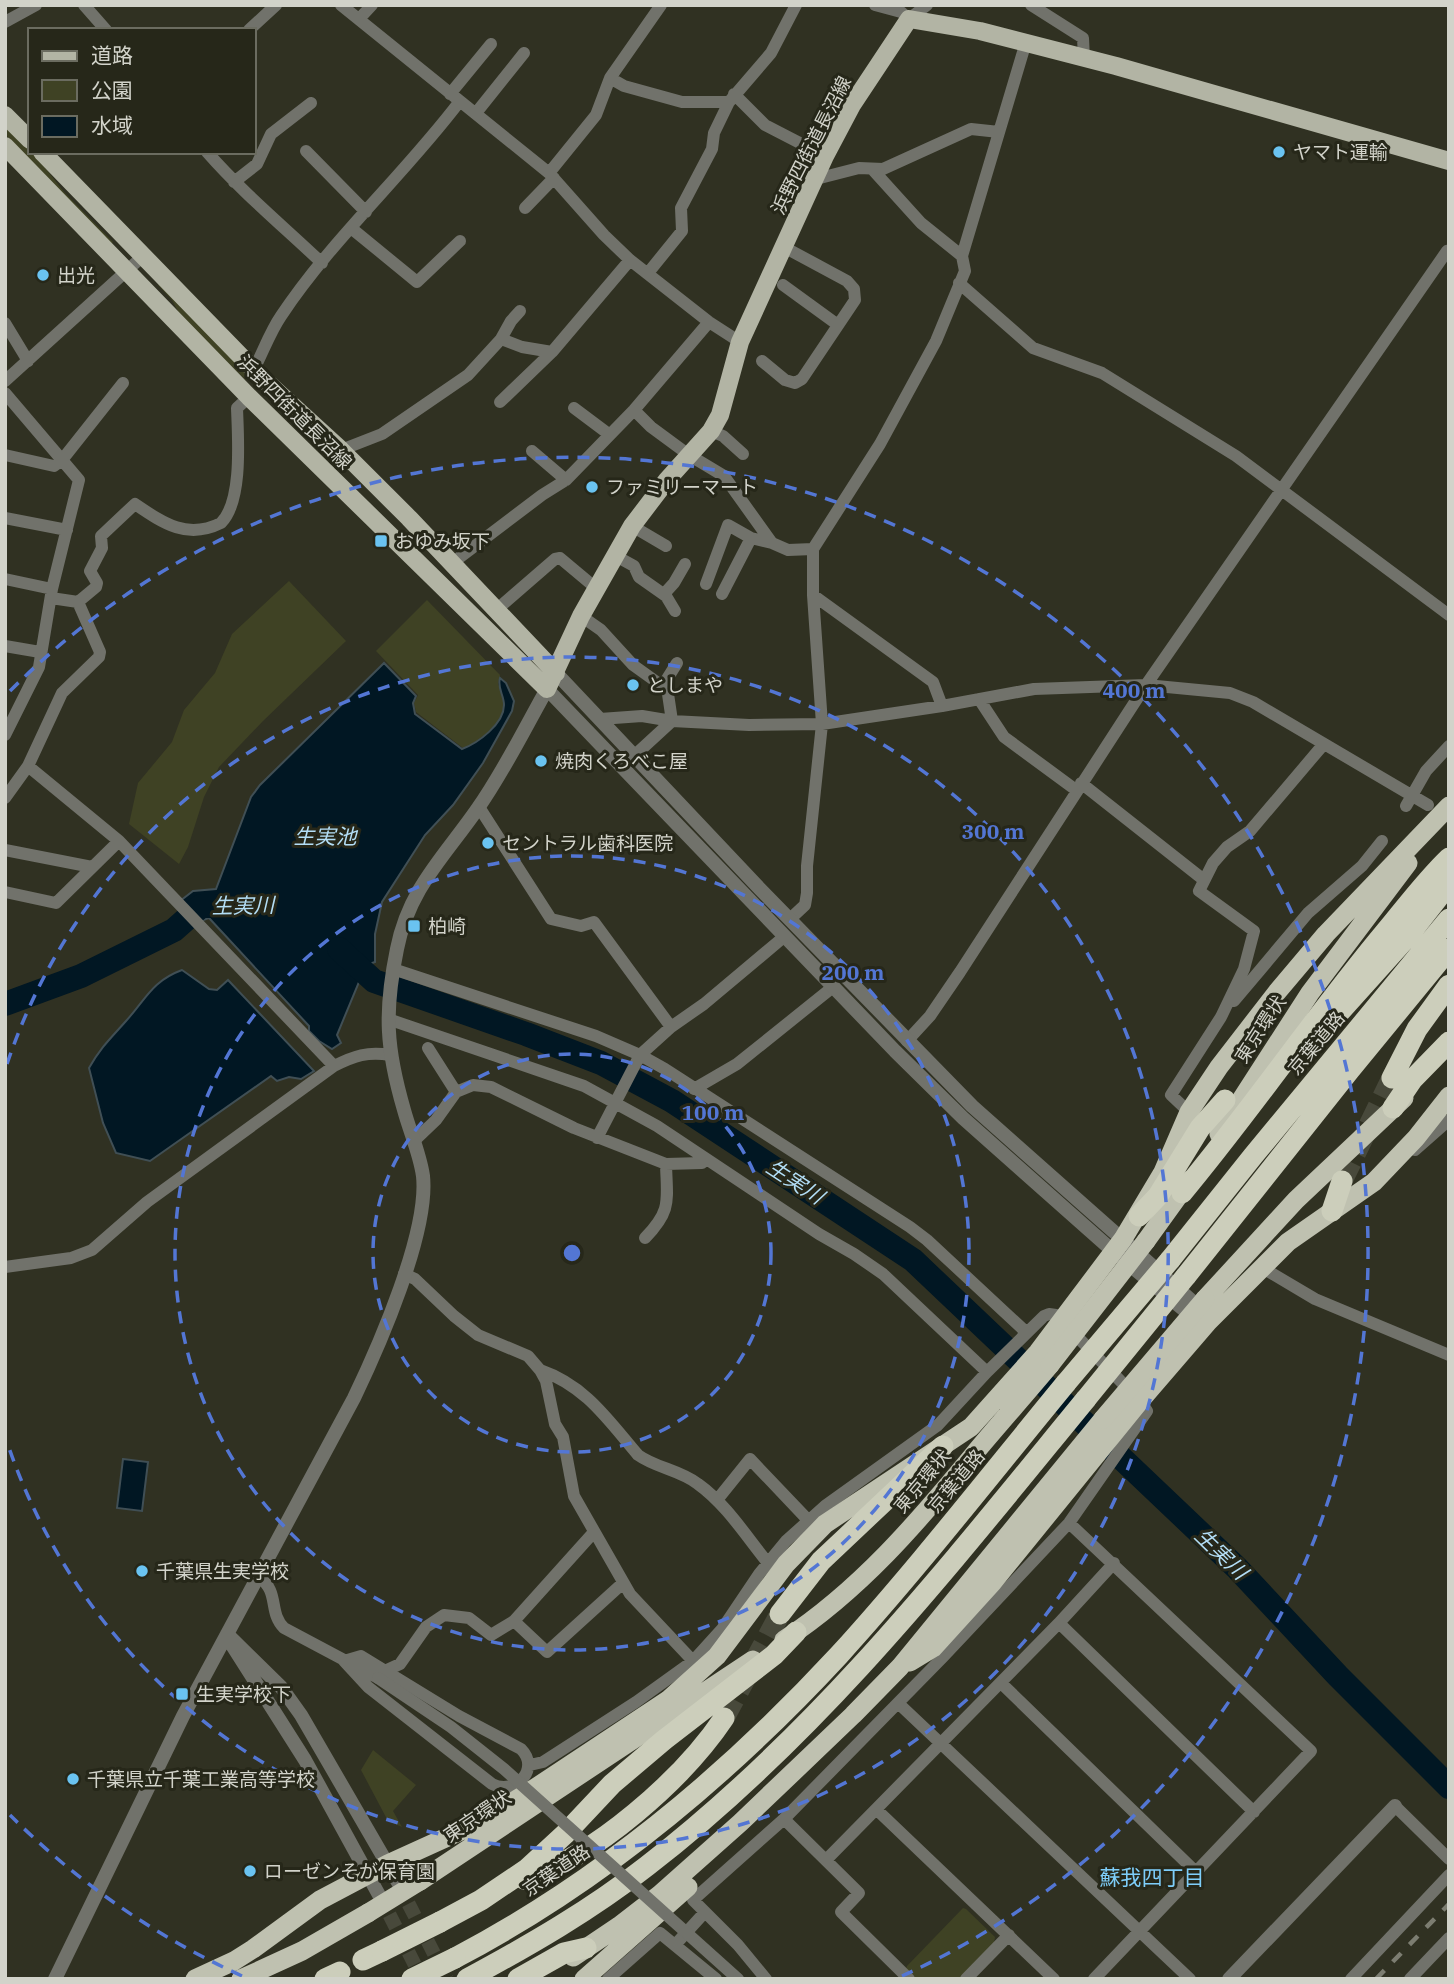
<svg xmlns="http://www.w3.org/2000/svg" width="1454" height="1984" font-family="'IBM Plex Serif','Noto Sans JP',serif">
	<rect width="100%" height="100%" fill="#303122"/>
	<path fill="#3f4224" d="M5 122 30 148V152H33L64 192 113 242 110 245 5 134Z
		M159 284 252 375 246 380 181 317 172 300 158 285Z
		M289 581 346 641 263 721 219 767 204 797 188 847 179 864 129 824 138 783 172 742 184 710 215 673 232 634Z
		M427 600 500 675 498 684C501 691 505 698 504 706 503 723 478 743 463 748L416 712 414 703 418 695 376 651Z
		M373 1750 416 1785 393 1811 402 1827 388 1821 361 1770Z
		M963 1908 966 1909 995 1937 994 1943 960 1979H917L906 1969 907 1966Z"/>
	<path fill="#011723" stroke="#404f55" stroke-width="2" d="M384 663 416 696 413 703 415 714 462 749C478 743 504 724 504 705 504 695 497 688 500 678L506 683 514 701 512 711 483 763 453 805 425 835 382 902 375 934V962L366 965 337 1035 341 1043 332 1049 319 1041 309 1031V1026L209 918 200 921 180 901 193 891 216 889 251 797 260 785Z
		M182 970 209 989 217 990 228 980 314 1071 301 1079 289 1077 277 1081 271 1076 150 1161 116 1153 103 1123 89 1068C101 1047 110 1039 126 1021 146 999 152 981 182 970Z
		M123 1459 148 1462 142 1511 117 1508Z"/>
	<g fill="none" stroke-linecap="round" stroke-linejoin="round">
		<path stroke="#011723" stroke-width="24" d="M339 949 374 981 526 1034 601 1063 672 1101 913 1260 1237 1568 1338 1676 1449 1787
			M5 1004 81 976 174 930 201 906H215"/>
		<path stroke="#48493b" stroke-width="14" stroke-dasharray="14 7" stroke-linecap="butt" d="M399 1885 447 1979
			M380 1896 422 1979"/>
		<path stroke="#48493b" stroke-width="21" stroke-dasharray="21 10" stroke-linecap="butt" d="M1342 1181 1392 1078
			M724 1718 780 1614"/>
		<path stroke="#71726b" stroke-width="12" d="M84 5 106 30
			M341 5 549 173 604 235 630 260 709 322 740 342
			M875 5 901 12 909 19 927 5
			M1031 5 1083 38 1084 59
			M359 19 372 5
			M5 22 36 5
			M249 30 276 5
			M610 78 624 86 682 102H729
			M450 94 491 44
			M734 94 765 125 825 156
			M476 113 524 53
			M306 151 366 212
			M207 152C243 193 283 226 322 263
			M873 170 921 223 962 256
			M549 173 596 115 610 78 661 5
			M816 179 859 168 883 169 971 129 999 132
			M234 182 257 164 271 134 311 103
			M525 208 554 178
			M351 228 417 282 460 241
			M648 273 682 231 681 208 712 149 714 133 729 102 771 53 796 5
			M959 283 1033 348 1102 373 1236 456 1449 615
			M783 285 838 325
			M5 323 28 361
			M501 339 522 347 552 352
			M762 361 785 380 795 383 802 379 855 300 854 289 847 281 782 246
			M254 369C263 352 270 332 281 316 333 238 404 175 460 101
			M5 381 143 256
			M5 393 79 480 52 589 39 667 5 735
			M500 402 552 352 630 260
			M574 408 610 435
			M634 410 651 427 689 455 724 476 772 543 788 550 813 549
			M711 431 723 436 743 454
			M341 450 382 434 468 375 501 339 511 321 520 311
			M532 451 566 480
			M5 455 54 466 62 460 123 383
			M5 518 67 530
			M632 526 666 546
			M614 555 634 566 639 577 666 596 675 611
			M451 564 542 495 566 480 634 410 709 322
			M5 579 52 589
			M706 584 728 525 751 538 772 543
			M664 594 674 583 685 564
			M722 594 751 538
			M813 595 933 682 942 706
			M51 598 78 602
			M495 611 555 559 560 558 597 589
			M581 616 601 630 633 665 665 688 668 694 672 721 642 716 600 719
			M5 646 40 652
			M665 688 667 679 677 663
			M979 699 1004 737 1076 790
			M635 755 672 721 749 725 822 724 942 706 1034 689 1146 685 1230 693 1253 702 1428 805
			M28 766 119 841 334 1066
			M1081 783 1204 880
			M5 798 28 766 62 693 99 657 100 652 78 602 96 587 97 583 90 571 102 548 101 536 135 504C163 523 187 540 221 523 243 501 238 438 237 408L249 397
			M1406 806 1426 771 1449 746
			M479 807 551 919 581 926 594 922 671 1027
			M5 850 92 867
			M5 892 56 903 119 841
			M790 919 805 905 807 893V866L822 724 813 595V549L880 444 936 341 965 271 962 256 1026 42
			M393 969 596 1036 640 1055 665 1069 910 1227 927 1240 1027 1333
			M1234 1001 1308 913 1362 866 1382 841
			M388 1019 584 1086 657 1126 819 1234 854 1254 883 1274 987 1372
			M907 1041 930 1016 960 972 1146 685 1447 251 1449 252
			M428 1048 456 1092
			M694 1089 737 1064 833 987
			M1189 1112 1171 1095 1221 1017 1244 969 1254 931 1199 891 1213 863 1227 847 1250 831 1323 745
			M597 1138 640 1055 671 1027 704 1004 785 936
			M413 1142 436 1120 456 1092 473 1085 491 1087 574 1128 666 1164 702 1163 706 1159
			M1415 1150 1449 1120
			M645 1238C672 1210 667 1201 666 1164
			M5 1267 71 1258 92 1250 147 1202 334 1066C354 1056 368 1051 390 1055
			M1261 1267 1315 1299 1449 1355
			M404 1274 415 1279 454 1316 478 1335 528 1356 540 1370 546 1381 555 1424 563 1437 574 1496 630 1594 693 1661
			M540 1370C586 1386 608 1420 638 1455 656 1468 680 1470 698 1484 726 1504 746 1536 768 1563
			M717 1500 750 1459 808 1520
			M1069 1523 1311 1751 1094 1979
			M259 1577C280 1592 268 1612 284 1628L378 1678
			M514 1621 547 1652 623 1583
			M1059 1623 1254 1812
			M361 1656 459 1716 521 1749C541 1769 515 1796 492 1784L368 1687 344 1661Z
			M387 1670 400 1664 426 1627 444 1615 469 1618 491 1635 514 1621 594 1532
			M1001 1683 1196 1872
			M898 1703 1190 1979
			M530 1765 543 1762 636 1702 693 1661 722 1629 759 1574 786 1541 825 1506 938 1425 987 1372 1044 1316 1049 1314 1056 1315 1140 1401 1147 1411 1069 1523 943 1657 784 1819 859 1893 841 1912 909 1979
			M1395 1806 1449 1859
			M877 1810 1054 1979
			M826 1860 1059 1623 1114 1563
			M675 1945 705 1912
			M608 1979 660 1933 716 1979
			M766 1979 738 1945 693 1900 784 1819
			M966 1979 1009 1935
			M1351 1979 1449 1875
			M1410 1979 1449 1938"/>
		<path stroke="#71726b" stroke-width="14" d="M556 673 760 889 972 1106 1193 1302 1203 1315
			M227 1634 281 1687 301 1715 399 1884
			M232 1645 305 1760 379 1895
			M55 1979 183 1716 354 1398C379 1346 429 1232 423 1176 420 1154 410 1132 404 1110 386 1048 384 1012 397 949 409 888 445 856 478 808 504 771 525 728 547 689L895 1051 963 1118 1114 1252 1188 1313 1201 1318
			M1229 1979 1395 1806"/>
		<path stroke="#b2b4a4" stroke-width="18" d="M5 115 30 140
			M5 146 249 397 547 689 581 616 632 526 667 480 711 431 720 415 740 342 825 156 852 105 909 19 980 31 1116 66 1449 161
			M42 152 261 377 341 450 409 518 556 673"/>
		<path stroke="#bfc1b0" stroke-width="19" d="M1219 1134 1310 993 1408 863
			M1146 1241 1190 1180
			M1205 1299 1296 1200 1404 1098
			M784 1640C860 1590 917 1523 974 1454 999 1424 1025 1395 1050 1365
			M910 1662 933 1648 993 1582 1140 1401 1208 1322 1288 1242 1374 1182 1416 1138 1449 1096
			M420 1881 753 1660
			M573 1957 619 1926 659 1895 740 1823 853 1715 900 1667 1103 1419
			M195 1979 234 1961 253 1949 320 1900 388 1864 476 1824 529 1792 668 1700 717 1656 786 1564 825 1524 971 1427 1038 1352 1123 1239 1163 1172 1189 1112 1219 1067 1277 992 1326 934 1449 806
			M241 1979 302 1951 368 1913
			M584 1979 688 1887"/>
		<path stroke="#cccebb" stroke-width="21" d="M1328 1025 1408 936 1449 884
			M1392 1078 1417 1029 1449 985
			M1393 1108 1412 1080 1449 1042
			M1182 1193C1253 1108 1315 1016 1386 931 1406 907 1426 880 1449 858
			M1332 1211 1342 1181
			M1139 1216 1158 1196 1200 1128 1225 1100
			M1170 1260 1253 1156 1449 919
			M1186 1276 1349 1071 1449 949
			M780 1614 821 1561 943 1446
			M524 1879C595 1857 683 1779 724 1718
			M440 1922 481 1900 527 1869 565 1834 612 1784 664 1740 774 1655 796 1632
			M455 1958C600 1882 728 1775 839 1655 918 1568 991 1474 1066 1383
			M363 1960 382 1951
			M325 1979 340 1972
			M467 1979C530 1945 591 1910 647 1866 819 1733 949 1566 1086 1399
			M518 1979 564 1953 586 1948"/>
		<path stroke="#7c7d71" stroke-width="4.5" stroke-dasharray="12 12" stroke-linecap="butt" d="M1376 1979 1449 1904"/>
		<path stroke="#71726b" stroke-width="12" d="M378 1678 451 1727 504 1769 738 1979"/>
		<path stroke="#bfc1b0" stroke-width="19" d="M1050 1365 1146 1241
			M1103 1419 1205 1299
			M368 1913 420 1881"/>
		<path stroke="#cccebb" stroke-width="21" d="M1066 1383 1170 1260
			M1086 1399 1186 1276
			M382 1951 440 1922
			M412 1979 455 1958"/>
	</g>
	<g fill="none" stroke="#5376d4" stroke-width="3.5" stroke-dasharray="12 9">
		<circle cx="572" cy="1253" r="199"/>
		<circle cx="572" cy="1253" r="397"/>
		<path d="M7 1064A596 596 0 1 1 7 1442"/>
		<path d="M242 1976A795 795 0 0 1 10 1815M10 691A795 795 0 1 1 902 1976"/>
	</g>
	<g fill="#6ac3f1" stroke="#262719" stroke-width="2.5">
		<circle cx="1279" cy="152" r="7"/>
		<circle cx="43" cy="275" r="7"/>
		<circle cx="592" cy="487" r="7"/>
		<rect x="374" y="534" width="14" height="14" rx="3.5"/>
		<circle cx="633" cy="685" r="7"/>
		<circle cx="541" cy="761" r="7"/>
		<circle cx="488" cy="843" r="7"/>
		<rect x="407" y="919" width="14" height="14" rx="3.5"/>
		<circle cx="142" cy="1571" r="7"/>
		<rect x="175" y="1687" width="14" height="14" rx="3.5"/>
		<circle cx="73" cy="1779" r="7"/>
		<circle cx="250" cy="1871" r="7"/>
	</g>
	<g text-anchor="middle" stroke-width="6" stroke-linejoin="round" paint-order="stroke">
		<g font-size="19" fill="#d2d3ca" stroke="#262719">
			<text transform="translate(811 145) rotate(-63)" y="7">浜野四街道長沼線</text>
			<text transform="translate(295 412) rotate(45)" y="7">浜野四街道長沼線</text>
			<text transform="translate(1260 1029) rotate(-57)" y="7">東京環状</text>
			<text transform="translate(1316 1043) rotate(-50)" y="7">京葉道路</text>
			<text transform="translate(922 1481) rotate(-50)" y="7">東京環状</text>
			<text transform="translate(956 1481) rotate(-50)" y="7">京葉道路</text>
			<text transform="translate(477 1816) rotate(-34)" y="7">東京環状</text>
			<text transform="translate(556 1870) rotate(-34)" y="7">京葉道路</text>
		</g>
		<g font-size="19" fill="#d2d3ca" stroke="#262719" text-anchor="start">
			<text x="1293" y="159">ヤマト運輸</text>
			<text x="57" y="282">出光</text>
			<text x="606" y="494">ファミリーマート</text>
			<text x="395" y="548">おゆみ坂下</text>
			<text x="647" y="692">としまや</text>
			<text x="555" y="768">焼肉くろべこ屋</text>
			<text x="502" y="850">セントラル歯科医院</text>
			<text x="428" y="933">柏崎</text>
			<text x="156" y="1578">千葉県生実学校</text>
			<text x="196" y="1701">生実学校下</text>
			<text x="87" y="1786">千葉県立千葉工業高等学校</text>
			<text x="264" y="1878">ローゼンそが保育園</text>
		</g>
		<g font-size="21" font-style="italic" fill="#b3def6" stroke="#262719">
			<text x="325" y="844">生実池</text>
			<text transform="translate(243 906) rotate(-1)" y="7">生実川</text>
			<text transform="translate(795 1182) rotate(33)" y="7">生実川</text>
			<text transform="translate(1221 1554) rotate(44)" y="7">生実川</text>
		</g>
		<g font-size="21" fill="#7ecefa" stroke="#262719">
			<text x="1152" y="1885">蘇我四丁目</text>
		</g>
	</g>
	<circle cx="572" cy="1253" r="10" fill="#5376d4" stroke="#262719" stroke-width="3.5"/>
	<g font-size="21" text-anchor="middle" font-weight="bold" fill="#5376d4" stroke="#262719" stroke-width="6" stroke-linejoin="round" paint-order="stroke">
		<text x="1134" y="698">400 m</text>
		<text x="993" y="839">300 m</text>
		<text x="853" y="980">200 m</text>
		<text x="713" y="1120">100 m</text>
	</g>
	<rect width="1454" height="1984" fill="none" stroke="#d2d3ca" stroke-width="14"/>
	<rect x="28" y="28" width="228" height="126" fill="#262719" stroke="#6b6c60" stroke-width="2"/>
	<rect x="42" y="51" width="35" height="10" fill="#b2b4a4" stroke="#6b6c60" stroke-width="2"/>
	<text x="91" y="63" font-size="21" fill="#d2d3ca">道路</text>
	<rect x="42" y="80" width="35" height="21" fill="#3f4224" stroke="#6b6c60" stroke-width="2"/>
	<text x="91" y="98" font-size="21" fill="#d2d3ca">公園</text>
	<rect x="42" y="116" width="35" height="21" fill="#011723" stroke="#6b6c60" stroke-width="2"/>
	<text x="91" y="133" font-size="21" fill="#d2d3ca">水域</text>
</svg>
